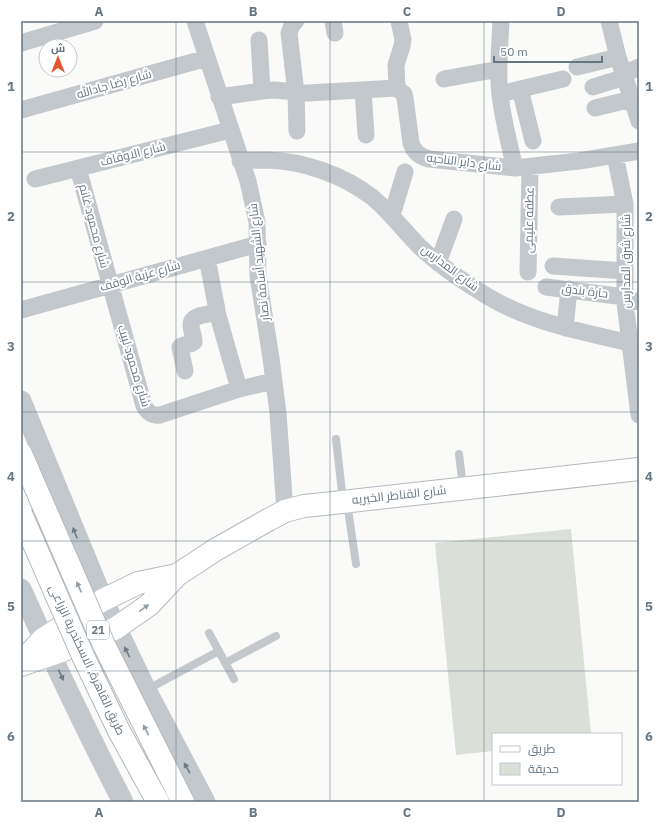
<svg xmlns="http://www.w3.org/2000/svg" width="660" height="823" font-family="'IBM Plex Sans',Cairo,sans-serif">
	<rect width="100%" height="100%" fill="#fafaf8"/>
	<path fill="#dadfd7" d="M571 529 591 734H493V751L456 755 435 543Z"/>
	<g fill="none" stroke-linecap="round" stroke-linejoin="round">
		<g stroke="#b3babf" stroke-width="24">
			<path id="secondary" d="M21 663 43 639 103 600 138 583 177 575
				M21 665 84 643 116 628 149 605 177 575 215 550 268 520 285 511 304 506 324 504 639 469"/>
		</g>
		<path stroke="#c3c8cc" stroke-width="8" d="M336 439 343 501
			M459 454 463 487
			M347 502 356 564
			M209 633 234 679
			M225 663 276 636
			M146 690 219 651"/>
		<path stroke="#c3c8cc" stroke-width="17" d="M195 21 248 181 257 222 258 276 271 358 278 413 285 511
			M296 21 292 25 289 33 296 93 297 131
			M333 21 335 33
			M501 21C500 46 497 71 500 95 503 120 509 144 515 168
			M609 21 618 57 639 121
			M259 40 262 91
			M21 43 95 21
			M577 67 618 57
			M624 74 639 67
			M444 79 499 69
			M593 87 625 77
			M397 88 396 65 402 46 403 40 399 21
			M520 89 533 141
			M363 90 366 135
			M500 94 563 79
			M219 97 262 91 274 90 308 93 397 88 404 94 405 98 411 143C414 152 419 156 429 159L515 168 579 161 639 151
			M595 108 632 99
			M21 110 207 58
			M615 155 625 204V303L639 415
			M240 161C249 160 259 160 268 160 304 161 343 175 372 197 390 212 404 231 420 247 440 266 464 282 487 296 530 322 581 332 630 343
			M78 168 144 406C148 413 152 416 160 415L239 389 274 381
			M35 179 230 130
			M559 207 625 204
			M392 215 405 172
			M438 263 454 219
			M553 266 625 271
			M528 272 530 167
			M546 287 625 297
			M625 303 639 301
			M21 310 258 244
			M217 312 239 389
			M565 328 569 289
			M185 371 180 347C184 343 191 346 194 342 194 336 191 330 191 325 191 314 209 315 217 312V310L207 258"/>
		<path stroke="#c3c8cc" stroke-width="21" d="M21 401 103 600 146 690 205 802
			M21 589C53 661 87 732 123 802"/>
		<use href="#secondary" stroke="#fff" stroke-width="22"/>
		<g stroke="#b4b9bd" stroke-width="24" stroke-linecap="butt">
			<path id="trunk-bridge" d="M21 454 104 645 183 802
				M21 514 83 656 119 731 158 802"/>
		</g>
		<use href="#trunk-bridge" stroke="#fff" stroke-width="22"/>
	</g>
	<defs><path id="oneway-solid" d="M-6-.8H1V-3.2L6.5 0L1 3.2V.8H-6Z"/></defs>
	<g fill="#6a7a87">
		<use href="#oneway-solid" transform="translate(75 533) rotate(-112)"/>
		<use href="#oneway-solid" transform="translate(127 652) rotate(-117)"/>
		<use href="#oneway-solid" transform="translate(61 675) rotate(65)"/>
		<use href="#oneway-solid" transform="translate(187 768) rotate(-119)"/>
	</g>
	<g fill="#939fa8">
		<use href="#oneway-solid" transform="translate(79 587) rotate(-114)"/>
		<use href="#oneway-solid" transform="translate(144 608) rotate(-36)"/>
		<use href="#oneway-solid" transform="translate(146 730) rotate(-117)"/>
	</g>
	<path fill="none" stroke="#657683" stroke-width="1" stroke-opacity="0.55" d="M176 21V802M330 21V802M484 21V802M21 152H639M21 282H639M21 412H639M21 541H639M21 671H639"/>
	<g text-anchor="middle" stroke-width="4" stroke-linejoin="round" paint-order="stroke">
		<rect fill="#fff" stroke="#939fa8" stroke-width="1" x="87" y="621" width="22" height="18" rx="3"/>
		<g font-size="11" font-weight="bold" fill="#657683">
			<text x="98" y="634">21</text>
		</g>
		<g font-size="12" fill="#657683" stroke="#fff">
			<text transform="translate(114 84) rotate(-16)" y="4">شارع رضا جادالله</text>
			<text transform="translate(133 154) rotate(-14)" y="4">شارع الاوقاف</text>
			<text transform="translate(464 162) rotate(7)" y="4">شارع داير الناحيه</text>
			<text transform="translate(529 220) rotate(-89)" y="4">عطفه عليمى</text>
			<text transform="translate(94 226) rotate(75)" y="4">شارع محمود غانم</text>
			<text transform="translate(626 261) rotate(-90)" y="4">شارع شرق المدارس</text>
			<text transform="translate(259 262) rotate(-96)" y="4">شارع الشهيد أسامة نصار</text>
			<text transform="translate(450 268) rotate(37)" y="4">شارع المدارس</text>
			<text transform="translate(140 276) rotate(-16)" y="4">شارع عزبة الوقف</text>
			<text transform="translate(585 291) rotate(7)" y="4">حارة بندق</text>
			<text transform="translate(134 366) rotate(73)" y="4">شارع محمود لبيب</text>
			<text transform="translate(399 495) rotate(-6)" y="4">شارع القناطر الخيريه</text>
			<text transform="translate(87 660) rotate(65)" y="4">طريق القاهرة, الاسكندرية الزراعى</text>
		</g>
	</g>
	<rect width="660" height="823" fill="none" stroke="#ffffff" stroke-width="44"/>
	<rect x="492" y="733" width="130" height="52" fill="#ffffff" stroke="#c1c8cd"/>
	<rect x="500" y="746" width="20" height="6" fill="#ffffff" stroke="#c1c8cd"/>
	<text x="528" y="753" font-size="12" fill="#657683">طريق</text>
	<rect x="500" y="763" width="20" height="12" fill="#dadfd7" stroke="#c1c8cd"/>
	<text x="528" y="773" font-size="12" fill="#657683">حديقة</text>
	<g transform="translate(58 58)"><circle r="19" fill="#ffffff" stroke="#c1c8cd"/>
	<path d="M0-3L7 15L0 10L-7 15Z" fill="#e4572e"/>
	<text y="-6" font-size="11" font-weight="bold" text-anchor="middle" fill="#657683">ش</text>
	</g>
	<path d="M494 56v6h108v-6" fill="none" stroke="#657683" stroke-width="2"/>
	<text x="500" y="56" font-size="12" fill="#657683" stroke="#ffffff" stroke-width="3" paint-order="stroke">50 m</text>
	<rect x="22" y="22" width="616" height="779" fill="none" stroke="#657683" stroke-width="1.5"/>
	<g font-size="13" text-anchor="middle" font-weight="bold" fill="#657683">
		<text x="99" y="16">A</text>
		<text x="253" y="16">B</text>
		<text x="407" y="16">C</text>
		<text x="561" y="16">D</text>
		<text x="11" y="91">1</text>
		<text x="649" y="91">1</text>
		<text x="11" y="221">2</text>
		<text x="649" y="221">2</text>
		<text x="11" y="351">3</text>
		<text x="649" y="351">3</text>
		<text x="11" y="481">4</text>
		<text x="649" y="481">4</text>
		<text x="11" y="611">5</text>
		<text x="649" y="611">5</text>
		<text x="11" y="741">6</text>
		<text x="649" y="741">6</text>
		<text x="99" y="817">A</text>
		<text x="253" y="817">B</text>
		<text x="407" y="817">C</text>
		<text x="561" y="817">D</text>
	</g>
</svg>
